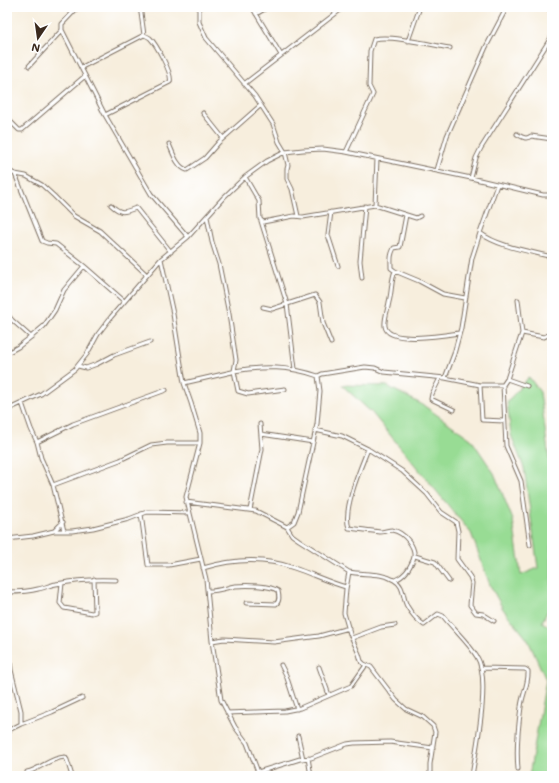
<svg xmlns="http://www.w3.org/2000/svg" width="559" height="783" font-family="Mali,sans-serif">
	<rect width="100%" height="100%" fill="#fff"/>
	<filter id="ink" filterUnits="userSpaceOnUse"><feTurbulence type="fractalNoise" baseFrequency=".025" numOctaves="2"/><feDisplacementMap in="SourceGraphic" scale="8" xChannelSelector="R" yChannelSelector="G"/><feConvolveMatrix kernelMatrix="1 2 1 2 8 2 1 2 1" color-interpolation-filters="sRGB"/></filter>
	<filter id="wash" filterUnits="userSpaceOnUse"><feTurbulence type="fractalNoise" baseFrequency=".012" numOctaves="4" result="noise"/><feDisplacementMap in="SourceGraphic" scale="16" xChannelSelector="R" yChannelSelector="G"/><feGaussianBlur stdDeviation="0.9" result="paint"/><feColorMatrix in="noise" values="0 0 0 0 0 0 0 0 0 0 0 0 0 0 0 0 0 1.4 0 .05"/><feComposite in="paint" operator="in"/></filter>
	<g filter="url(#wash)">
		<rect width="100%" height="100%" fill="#f7eedd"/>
		<path fill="#98dc94" stroke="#6a8359" d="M529 377 540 392 550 466 552 472V602L542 622 552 628V776H529L546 680 528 640 503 609 490 585 471 533 372 413 342 385 387 386 423 405 471 439 494 473 513 520 521 575 538 568 524 468 511 435 507 402Z"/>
	</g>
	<g filter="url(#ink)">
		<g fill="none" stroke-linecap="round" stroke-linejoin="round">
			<g stroke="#7d6f61" stroke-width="5">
				<path id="minor" d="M78 7 62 24V30L105 115 151 194 188 237
					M139 7 141 13 144 35
					M199 7V22L206 38 255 96 273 124 279 142 285 152 288 165 287 169V179L292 189 298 216
					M252 7 281 55
					M545 7 552 11
					M256 14 268 7
					M408 41 420 7
					M29 66 62 30
					M82 67 144 35C147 36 147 36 150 38 156 44 173 74 170 82L105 115
					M244 84 344 7
					M203 113 223 138
					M7 118 19 130H22L85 76
					M517 134C522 137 526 140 531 136L552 139
					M169 144C173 153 177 167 187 170L205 158 219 142 261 105
					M346 152 373 94 369 86 370 51 374 39C391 35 432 45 450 48
					M7 170 15 174 26 176 42 185 54 196 74 216 100 231 147 275
					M437 170 447 136 486 47 507 7
					M15 174 42 241 47 243 56 244 84 266
					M245 177 259 201 260 219 263 222 294 216 303 217 375 205 416 218 420 216
					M471 178 476 158 481 148 552 36
					M111 205C121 214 123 213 136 208L171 252
					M375 205 377 159
					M331 212 328 235 338 266
					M406 215 400 247 394 248C390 256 391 259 391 268L395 271 419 281 443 294 465 298
					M207 217 212 242 219 264 229 314 236 360 234 371 238 391 248 394 285 389
					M261 221 287 304 295 369
					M480 233 497 185
					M161 259 173 314 184 383 191 403 200 433V443L186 497 206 579 212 641 221 700 235 727 247 743 258 772V776
					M395 271C391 280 392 292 389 302 388 309 384 319 385 326 387 345 446 335 459 333
					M362 278 360 261 365 206
					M518 300 522 333 507 379 503 385 506 446 521 481 530 545
					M263 307 272 309 315 295 320 302 323 323 331 343
					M7 314 12 320 31 337 44 326 55 310 64 290 84 266 124 301
					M522 333 544 337 552 333
					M7 353 18 347 31 337
					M78 366 86 368 97 364 114 355 150 342
					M440 378 432 394 431 399 454 410
					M445 378 454 354 461 328 472 258 480 233C499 247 529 251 552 257
					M507 379 527 386
					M184 383 232 372 234 371C265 366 289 366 318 376
					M480 385 482 420 504 421
					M22 403 31 429 37 442 41 458 53 485 64 531
					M7 410 41 394 75 369 87 354 98 334 111 317 161 259 188 237 224 197 245 177 267 161 285 152 303 150 323 149 346 152 471 178 543 195H552
					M315 430 342 436 368 449 402 471 427 494 441 512 456 522 458 531 457 559 470 577 472 583 470 605 476 613 483 614 494 621
					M261 434 313 442
					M37 442 73 424 166 390
					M368 449C361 467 342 510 349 528 359 529 369 531 380 532 384 532 388 530 392 530 404 532 418 548 413 560 409 569 405 576 395 580
					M53 485 120 460 151 445 167 443H200
					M186 502 256 511 287 527 292 535 299 540 349 572C364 575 380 572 394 580 405 586 402 597 407 606 411 613 417 620 424 625L438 614 443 616C454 630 468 642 477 657 491 679 476 749 472 776
					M250 510 262 449 260 424
					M141 514 148 565H169L201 559
					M287 527 294 522 298 512 317 424 320 391 318 376 322 374 365 367 375 368 384 372 445 378 480 385H503
					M54 531 63 522
					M7 539 33 536 54 531H72L93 528 129 519 147 512 190 513
					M415 556 435 562 449 581
					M203 568C233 559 264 557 294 568 312 574 328 582 346 587
					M349 572 346 589 344 613 350 634 359 654 361 661 364 664 371 667 396 700 406 709 423 717 433 726 435 732 430 764V776
					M62 583 60 603 64 608 92 613 95 612 94 579
					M208 591C219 591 225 588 235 586 245 585 271 585 278 591 279 596 280 601 276 604L246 603
					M7 592C17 592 28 592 38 589 44 588 50 585 56 584 76 580 96 579 116 580
					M7 633 11 670 21 711V724L11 729 7 734
					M352 638 381 627 395 625
					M212 641 224 639 274 642 319 636 349 628
					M281 665 286 675 297 709
					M319 667 329 695
					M482 668 525 669 528 671C529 684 522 695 521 707 518 728 516 748 518 769
					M227 713 285 711 300 708 351 686 366 665
					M21 724 52 712 82 698
					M298 736 303 759
					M308 758 311 776
					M27 772C41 769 49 758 65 757L67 760 72 776
					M258 772 300 759 311 758 347 744 354 743 390 742 433 748"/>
			</g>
			<use href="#minor" stroke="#fff" stroke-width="3"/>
		</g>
	</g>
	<rect width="559" height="783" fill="none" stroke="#fff" stroke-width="24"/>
	<g transform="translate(38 38) rotate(193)" stroke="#ffffff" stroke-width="3" paint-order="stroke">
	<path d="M0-3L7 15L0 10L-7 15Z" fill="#3b2a1e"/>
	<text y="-6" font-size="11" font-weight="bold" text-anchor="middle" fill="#3b2a1e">N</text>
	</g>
</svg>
